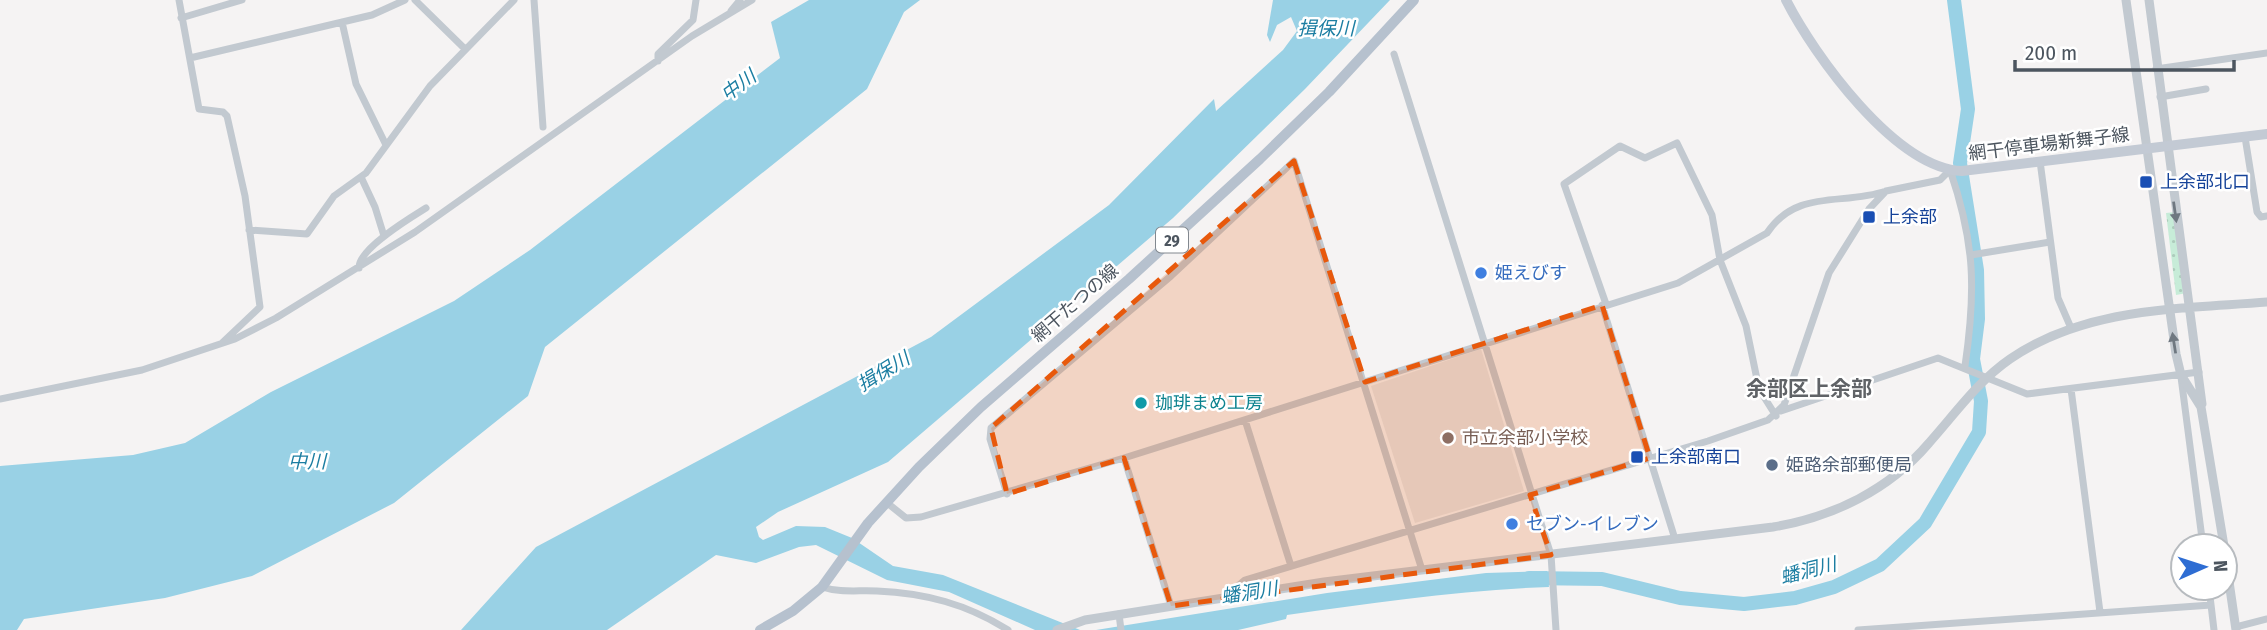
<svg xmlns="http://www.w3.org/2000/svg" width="2267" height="630" font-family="'Fira Sans Condensed','Noto Sans JP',sans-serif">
	<defs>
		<pattern id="grass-dots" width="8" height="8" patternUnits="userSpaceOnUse" patternTransform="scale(1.75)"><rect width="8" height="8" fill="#c7ecd8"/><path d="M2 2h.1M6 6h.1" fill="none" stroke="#adccbc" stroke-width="1.8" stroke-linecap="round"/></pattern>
	</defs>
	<rect width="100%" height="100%" fill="#f5f3f3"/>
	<path fill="#e6e4e4" d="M1481 349 1524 491 1415 523 1371 386Z"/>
	<path fill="url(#grass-dots)" d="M2176 212 2187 293 2176 295 2166 213Z"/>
	<path fill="#99d1e5" d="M809 0H920L904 12 867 89 545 347 528 396 394 503 252 576 165 598 24 619 17 630H0V466L133 455 185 443 271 392 454 301 530 250 780 58 771 22Z
		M1273 0H1390L1305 89 1173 218 888 462 778 512 756 527 759 537 763 540 796 526 825 527 852 538 893 566 943 575 1080 630H1035L949 592 887 580 816 545 799 547 756 563 716 555 607 630H461L536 547 931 337 1109 205 1214 99 1216 111 1283 50 1297 31 1291 17 1277 25 1270 42 1267 35Z
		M1547 571 1549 587C1461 590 1374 603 1287 615L1286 619 1238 630H1096L1327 593 1486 573Z"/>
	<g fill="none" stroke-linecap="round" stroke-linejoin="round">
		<path stroke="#99d1e5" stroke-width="14" d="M1529 578 1602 579 1680 598 1744 604 1795 598 1834 587 1880 565 1925 523 1979 432 1981 401 1973 359 1978 319 1977 270 1960 163 1968 109 1954 0"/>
		<path stroke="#c2c9d0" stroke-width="7" d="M179 0 199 109 223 112 227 116 245 196 260 307 222 343
			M415 0 465 49
			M534 0 543 127
			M731 11 740 0
			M181 18 242 0
			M342 22 356 84 386 145
			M1394 54 1551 555 1556 630
			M190 58 372 15 405 0
			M658 61V54L693 20 696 0
			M2156 69 2267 53
			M2160 97 2206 89
			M2245 137 2257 212 2261 217 2267 216
			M2040 161 2058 298 2071 328
			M1950 170C1975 243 1976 290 1965 366
			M361 177 375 207 384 236
			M249 230 307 234 334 196 366 173 430 86 514 0
			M1971 255 2050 242
			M359 268C358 249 410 218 426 208
			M1606 304 1564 184 1620 146 1645 158 1677 143 1712 215 1720 260 1746 326 1759 389 1776 416
			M1602 305 1675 539
			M2181 377 2203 546
			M2071 389 2100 612
			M0 399 142 370 235 339 276 318 415 232 692 36 752 0
			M1781 411 1938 358 2027 394 2199 372
			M1245 420 1291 566
			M1124 458 1171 606
			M1007 494 990 439 991 428 1171 276 1294 161 1422 570
			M886 502 906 518 921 517 1124 458 1678 283 1767 233C1797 188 1843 206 1886 191
			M822 587C840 593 858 590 877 591 925 593 967 604 1008 630
			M2209 588 2214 630
			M1237 596 1239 585 1245 580 1708 441 1768 420 1784 405 1829 273 1869 209 1886 191 1940 180 1950 170
			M1119 614 1121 630
			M2236 627 2267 619
			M1858 630 2211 605"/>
		<path stroke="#c2c9d0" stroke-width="9" d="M2126 0 2176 354 2181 375 2201 407 2224 546
			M2149 0 2202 404
			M2225 554 2236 630
			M1057 630 1085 620 1324 582 1773 527C1833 517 1889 490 1929 443 1955 414 1978 381 2010 359 2086 307 2179 309 2267 302"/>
		<path stroke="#c3cad4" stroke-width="10" d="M1786 0C1814 55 1895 168 1962 171L2267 134"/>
		<path stroke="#b6c1ce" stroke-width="10" d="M760 630 793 611 822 587 868 523 919 467 981 407 1129 279 1260 159 1329 92 1414 0"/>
	</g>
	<defs><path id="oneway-solid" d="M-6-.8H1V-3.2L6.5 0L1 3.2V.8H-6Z" transform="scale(1.75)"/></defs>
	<g fill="#6f7881">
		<use href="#oneway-solid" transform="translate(2175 212) rotate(82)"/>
		<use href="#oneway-solid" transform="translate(2174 343) rotate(-99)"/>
	</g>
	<path fill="#e8590c" fill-opacity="0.2" stroke="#e8590c" stroke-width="5" stroke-dasharray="14 9" stroke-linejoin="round" d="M1294 161 1365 382 1602 305 1650 458 1530 495 1551 555 1171 606 1124 458 1007 494 991 428Z"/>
	<g fill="#1a4fb4" stroke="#fff" stroke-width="2.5">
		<rect x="2139" y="175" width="14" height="14" rx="3.5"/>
		<rect x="1862" y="210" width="14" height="14" rx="3.5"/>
		<rect x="1630" y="450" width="14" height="14" rx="3.5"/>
	</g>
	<g fill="#3f7fe0" stroke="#fff" stroke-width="2.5">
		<circle cx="1481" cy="273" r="7"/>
		<circle cx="1512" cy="524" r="7"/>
	</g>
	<circle fill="#0f9aa8" stroke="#fff" stroke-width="2.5" cx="1141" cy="403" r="7"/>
	<circle fill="#8d6e63" stroke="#fff" stroke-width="2.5" cx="1448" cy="438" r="7"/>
	<circle fill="#5c6f8a" stroke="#fff" stroke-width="2.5" cx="1772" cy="465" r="7"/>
	<g text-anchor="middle" stroke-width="5" stroke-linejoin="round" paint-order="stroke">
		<rect fill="#fff" stroke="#82888f" stroke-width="2" x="1156" y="227.5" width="32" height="25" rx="5"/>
		<g font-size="16" font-weight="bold" fill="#4c555f">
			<text x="1172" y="246">29</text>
		</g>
		<g font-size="18" fill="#4c555f" stroke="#fff">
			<text transform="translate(2049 144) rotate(-7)" y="6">網干停車場新舞子線</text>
			<text transform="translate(1075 303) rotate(-41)" y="6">網干たつの線</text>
		</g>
		<g font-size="18" fill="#164399" stroke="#fff" text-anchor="start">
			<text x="2160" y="188">上余部北口</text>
			<text x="1883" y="223">上余部</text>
			<text x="1651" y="463">上余部南口</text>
		</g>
		<g font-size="18" fill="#366cbe" stroke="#fff" text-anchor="start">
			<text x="1495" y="279">姫えびす</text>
			<text x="1526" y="530">セブン-イレブン</text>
		</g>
		<g font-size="18" fill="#0d838f" stroke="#fff" text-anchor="start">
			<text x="1155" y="409">珈琲まめ工房</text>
		</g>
		<g font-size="18" fill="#785e54" stroke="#fff" text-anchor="start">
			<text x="1462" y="444">市立余部小学校</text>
		</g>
		<g font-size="18" fill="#4e5e75" stroke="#fff" text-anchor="start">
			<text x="1786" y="471">姫路余部郵便局</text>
		</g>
		<g font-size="19" font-style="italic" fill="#1c7ea2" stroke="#fff">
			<text x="1326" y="35">揖保川</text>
			<text transform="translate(738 85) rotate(-37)" y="7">中川</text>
			<text transform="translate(883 371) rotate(-31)" y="7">揖保川</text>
			<text x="307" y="468">中川</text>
			<text transform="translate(1808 570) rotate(-14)" y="7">蟠洞川</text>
			<text transform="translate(1249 592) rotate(-9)" y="7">蟠洞川</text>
		</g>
		<g font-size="21" font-weight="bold" fill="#606367" stroke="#fff">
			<text x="1809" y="396">余部区上余部</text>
		</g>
	</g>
	<g transform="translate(2204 567) rotate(87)"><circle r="33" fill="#ffffff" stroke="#b7bbbf" stroke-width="2"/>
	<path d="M0-5L12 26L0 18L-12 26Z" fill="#2e6dd3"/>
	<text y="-10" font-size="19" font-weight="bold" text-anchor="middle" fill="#4c555f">N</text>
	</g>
	<path d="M2015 60v10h219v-10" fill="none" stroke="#4c555f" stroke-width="3.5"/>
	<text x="2025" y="60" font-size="21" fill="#4c555f" stroke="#ffffff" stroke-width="5" paint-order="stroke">200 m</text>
</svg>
